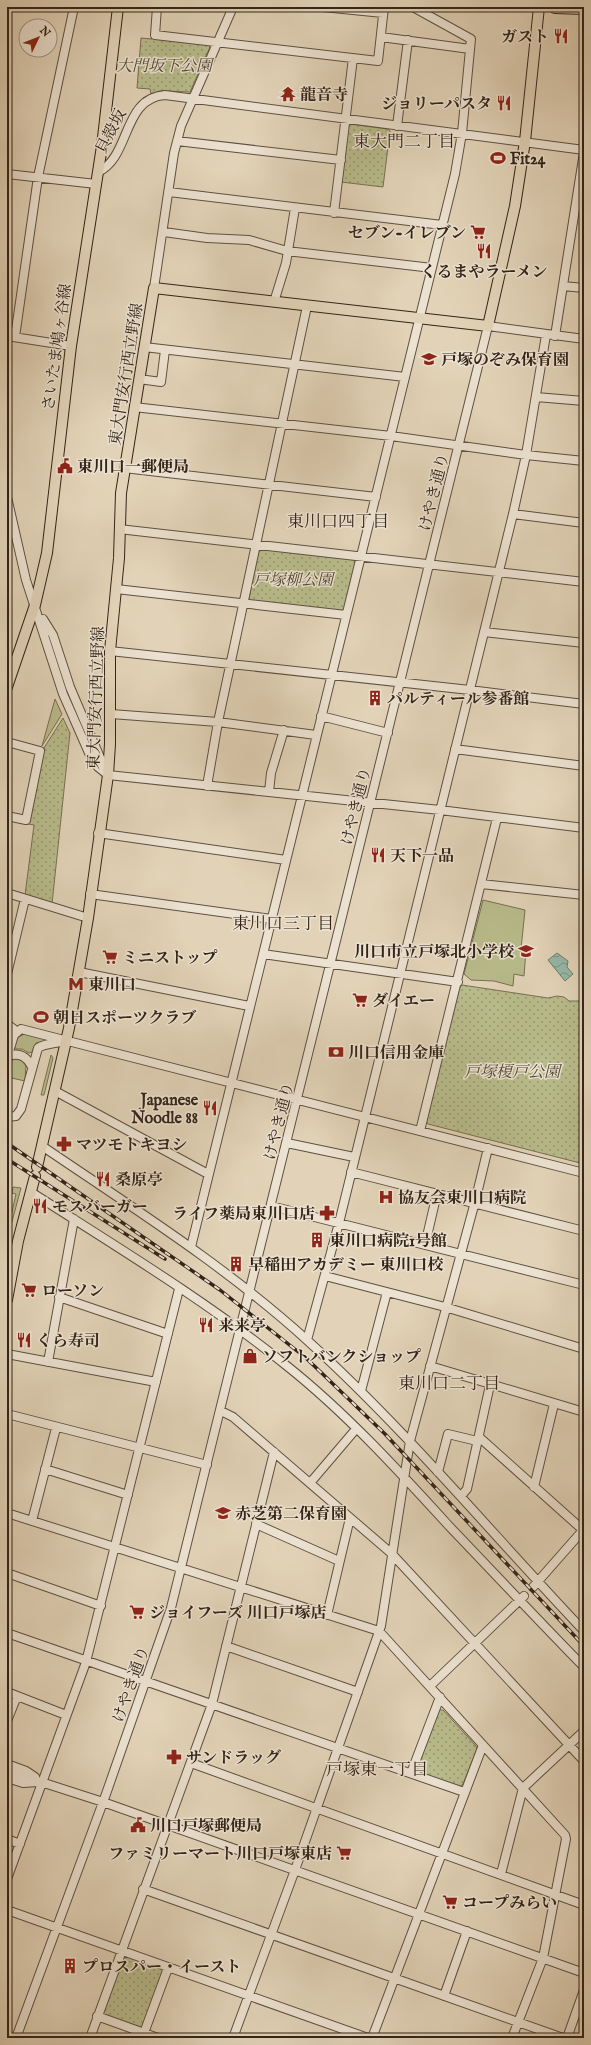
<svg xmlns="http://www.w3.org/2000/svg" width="591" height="2045" font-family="'IM FELL English','Noto Serif JP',serif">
	<defs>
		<pattern id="park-dots" width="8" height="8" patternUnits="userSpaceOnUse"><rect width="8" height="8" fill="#b8bb8b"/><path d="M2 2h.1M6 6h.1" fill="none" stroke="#969871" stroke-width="1.8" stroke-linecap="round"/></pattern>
		<pattern id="water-waves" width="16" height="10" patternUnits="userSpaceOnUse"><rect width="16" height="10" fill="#96b9a8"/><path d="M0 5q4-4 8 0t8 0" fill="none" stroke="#7b9688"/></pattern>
	</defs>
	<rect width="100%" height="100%" fill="#e2d3b8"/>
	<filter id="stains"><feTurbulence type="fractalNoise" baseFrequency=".005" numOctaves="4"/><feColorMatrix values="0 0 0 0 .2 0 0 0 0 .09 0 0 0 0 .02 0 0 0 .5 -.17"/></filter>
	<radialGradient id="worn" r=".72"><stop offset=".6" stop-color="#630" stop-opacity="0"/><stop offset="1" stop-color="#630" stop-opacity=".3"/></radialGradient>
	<path fill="#b8bb8b" stroke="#767052" d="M55 699 62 714 42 746Z
		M483 900 525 910 521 949 526 950 524 976 514 974 513 986 494 981 471 980 464 974Z
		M24 1034H27L49 1040 36 1043 32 1052 29 1053 22 1049H16L14 1046 17 1038Z
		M51 1055 53 1058 44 1095H41Z
		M15 1057 26 1063 25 1081 7 1077V1067Z
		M13 1187 21 1188 10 1229H8L16 1194 12 1193Z"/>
	<path fill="url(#park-dots)" stroke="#767052" d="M152 37 208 45 210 47 190 92 164 91 151 94 150 89 137 88 141 38 152 39Z
		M350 124 388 129 390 131 383 187 341 182 348 126Z
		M264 549 353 559 356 563 345 608 340 612 252 602 249 598 258 552Z
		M63 718 70 733 52 904 25 895 34 825 28 824 44 748Z
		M462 985 548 998 557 996 564 997 569 1001H584V1164L428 1124 426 1121 458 990Z
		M437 1710H443L476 1746 477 1749 463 1784 459 1787 418 1773 416 1768Z
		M126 1955 162 1968 164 1972 145 2026 140 2028 104 2015 102 2010 122 1959Z"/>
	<path fill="url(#water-waves)" stroke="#6e7d6e" d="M557 953 568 961 567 967 573 974 565 981 548 960Z"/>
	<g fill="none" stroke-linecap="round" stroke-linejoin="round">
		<g stroke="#5f5040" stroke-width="10">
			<path id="minor" d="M157 7 155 35 378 61 384 7
				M323 7 383 13
				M381 37 470 49
				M397 126 408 40
				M177 141 341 160
				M98 172C131 157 122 98 165 95L584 150
				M7 174 96 184
				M169 192 442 225
				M334 213 353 58
				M164 232 207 238 249 240 287 251 304 253 432 268
				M563 286 584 288
				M154 288 174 153 181 126 233 7
				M274 302 286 263 295 208
				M7 336 71 346
				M555 336 584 152
				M15 337 38 177 74 7
				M144 347 405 377
				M139 379 161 382 165 350
				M536 397 584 401
				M134 407 391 436 526 455 584 461
				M124 468 376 497
				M7 497 26 580 63 694 89 753 98 767 108 775 440 810 584 828
				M513 514 584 523
				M119 529 584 582
				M116 589 346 615
				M43 619 53 635 70 687 107 774
				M484 632 584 643
				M110 651 470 690 584 704
				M111 714 218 722 316 735
				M321 716 388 733
				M7 742 40 751 26 820 7 816
				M455 749 584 766
				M207 786 218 722 307 306
				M269 792 271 773 284 730
				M98 833 286 860
				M481 884 584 895
				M7 893 88 918
				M90 894 271 919
				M263 954 458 982
				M79 972 249 1006
				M7 974 25 899
				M7 1024 16 1031
				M8 1056C20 1052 27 1057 32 1067
				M7 1058 14 1035 21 1029 584 1173
				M55 1091 208 1174
				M7 1117 16 1116 21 1109 38 1048C45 1043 57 1044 67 1040
				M420 1131 497 818
				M287 1143 354 1157
				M42 1146C133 1208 227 1267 308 1341 407 1431 492 1534 584 1631
				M351 1172 584 1231
				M31 1192C117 1247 208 1302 287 1366 346 1413 398 1470 449 1526 494 1573 538 1620 584 1667
				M271 1206 584 1285
				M425 1245 437 1193
				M191 1247 455 174 462 133 471 39 413 7
				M325 1276 445 1307 584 1349
				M59 1297 168 1334
				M307 1340 339 1223 513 514 526 455 546 335
				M7 1354 156 1382
				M48 1362 74 1219
				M430 1366 584 1412
				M361 1391 387 1292
				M221 1411 233 1417 391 1553 584 1761
				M7 1414 207 1465
				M479 1437 583 1530
				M45 1469 128 1495
				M438 1472 448 1434 477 1441
				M310 1483 356 1429
				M534 1487 554 1404
				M461 1496 467 1489 490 1385
				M7 1513 379 1631 565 1835 566 1839 543 1958 512 2038
				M32 1521 56 1428
				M256 1524 339 1561
				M7 1573 101 1606
				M533 1587 584 1529
				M327 1615 350 1518
				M7 1633 464 1792
				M226 1646 358 1692
				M430 1686 524 1596
				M7 1692 66 1715
				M7 1721 17 1696
				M191 1763 584 1905
				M7 1764 26 1771 35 1777
				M7 1771 103 1802 584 1973
				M411 1773 440 1697
				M7 1778 23 1783 38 1782
				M7 1839 20 1844
				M501 1874 523 1788 584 1731
				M7 1879 86 1662 179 1289
				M143 1889 563 2038
				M7 1910 368 2038
				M444 1996 467 1931
				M97 2016 158 2038
				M144 2033 168 1968
				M16 2038 106 1794 171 1608 488 326 584 339
				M90 2038 212 1704 274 1452
				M233 2038 295 1870 381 1626 410 1441 475 1202 488 1148
				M372 2038 483 1745
				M567 2038 584 1990"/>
		</g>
		<g stroke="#332418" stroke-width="12">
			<path id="major" d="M7 687 35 605 47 553 71 346 102 146 118 7
				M37 1167 69 1028 88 918 108 775 110 744V651L119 558 121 493 154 288 488 326 515 206 525 141 539 7
				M7 1300 18 1241 35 1176"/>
		</g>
		<g stroke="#332418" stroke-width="14">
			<path id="highway" d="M555 7 584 8"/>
		</g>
		<use href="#minor" stroke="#ece2d1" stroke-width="8"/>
		<use href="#major" stroke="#e2d3b8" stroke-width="10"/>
		<use href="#highway" stroke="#e2d3b8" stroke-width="12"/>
		<g stroke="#332418" stroke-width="3.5">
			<path id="rail" d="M7 1143 220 1290 306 1358 385 1434 584 1646
				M7 1159 165 1259"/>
		</g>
		<use href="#rail" stroke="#ece2d1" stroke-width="2" stroke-dasharray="6" stroke-linecap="butt"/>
	</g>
	<defs>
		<g id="restaurant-bare" transform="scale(1.2)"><path d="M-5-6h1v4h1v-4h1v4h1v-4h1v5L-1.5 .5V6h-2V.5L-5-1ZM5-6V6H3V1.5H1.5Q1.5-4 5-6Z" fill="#8f2418" stroke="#ece2d1" stroke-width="2.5" paint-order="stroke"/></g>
		<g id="temple-bare" transform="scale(1.2)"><path d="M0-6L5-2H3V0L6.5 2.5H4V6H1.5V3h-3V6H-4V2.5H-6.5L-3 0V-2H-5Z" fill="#8f2418" stroke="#ece2d1" stroke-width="2.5" paint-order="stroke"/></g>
		<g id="stadium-bare" transform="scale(1.2)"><path d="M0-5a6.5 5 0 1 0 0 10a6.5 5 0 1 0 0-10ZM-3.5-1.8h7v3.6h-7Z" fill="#8f2418" stroke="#ece2d1" stroke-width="2.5" paint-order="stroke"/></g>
		<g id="supermarket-bare" transform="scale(1.2)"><path d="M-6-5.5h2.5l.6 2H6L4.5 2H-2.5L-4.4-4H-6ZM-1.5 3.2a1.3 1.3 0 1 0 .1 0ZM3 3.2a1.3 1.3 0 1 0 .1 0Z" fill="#8f2418" stroke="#ece2d1" stroke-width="2.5" paint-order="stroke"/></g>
		<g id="school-bare" transform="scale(1.2)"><path d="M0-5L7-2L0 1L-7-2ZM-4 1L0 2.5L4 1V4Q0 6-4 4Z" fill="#8f2418" stroke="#ece2d1" stroke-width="2.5" paint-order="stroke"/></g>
		<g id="civic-bare" transform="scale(1.2)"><path d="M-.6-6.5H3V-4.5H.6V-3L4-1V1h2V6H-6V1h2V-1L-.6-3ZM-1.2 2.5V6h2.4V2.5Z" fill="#8f2418" stroke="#ece2d1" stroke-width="2.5" paint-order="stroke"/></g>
		<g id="building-bare" transform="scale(1.2)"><path d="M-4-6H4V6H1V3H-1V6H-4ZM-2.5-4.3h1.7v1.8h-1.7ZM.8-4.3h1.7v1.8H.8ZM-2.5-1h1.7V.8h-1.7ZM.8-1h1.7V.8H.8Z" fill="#8f2418" stroke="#ece2d1" stroke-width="2.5" paint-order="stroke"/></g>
		<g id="metro-bare" transform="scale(1.2)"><path d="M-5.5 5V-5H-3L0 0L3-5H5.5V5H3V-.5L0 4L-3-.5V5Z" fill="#8f2418" stroke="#ece2d1" stroke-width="2.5" paint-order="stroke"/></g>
		<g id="bank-bare" transform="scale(1.2)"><path d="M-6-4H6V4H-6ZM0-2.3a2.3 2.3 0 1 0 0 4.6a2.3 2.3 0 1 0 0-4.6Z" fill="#8f2418" stroke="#ece2d1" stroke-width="2.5" paint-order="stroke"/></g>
		<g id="pharmacy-bare" transform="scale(1.2)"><path d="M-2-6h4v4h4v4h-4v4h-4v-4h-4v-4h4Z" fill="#8f2418" stroke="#ece2d1" stroke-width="2.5" paint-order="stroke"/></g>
		<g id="hospital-bare" transform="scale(1.2)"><path d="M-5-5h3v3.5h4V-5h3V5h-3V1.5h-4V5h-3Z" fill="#8f2418" stroke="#ece2d1" stroke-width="2.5" paint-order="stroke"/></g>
		<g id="shop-bare" transform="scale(1.2)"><path d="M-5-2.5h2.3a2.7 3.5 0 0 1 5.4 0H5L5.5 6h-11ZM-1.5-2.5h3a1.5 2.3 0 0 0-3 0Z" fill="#8f2418" stroke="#ece2d1" stroke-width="2.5" paint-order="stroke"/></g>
	</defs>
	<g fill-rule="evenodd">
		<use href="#restaurant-bare" x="561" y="36"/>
		<use href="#temple-bare" x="288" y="94"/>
		<use href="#restaurant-bare" x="504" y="103"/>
		<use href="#stadium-bare" x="498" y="158"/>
		<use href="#supermarket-bare" x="478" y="232"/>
		<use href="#restaurant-bare" x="484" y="251"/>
		<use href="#school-bare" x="429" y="359"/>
		<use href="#civic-bare" x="65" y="466"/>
		<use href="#building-bare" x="375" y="698"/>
		<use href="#restaurant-bare" x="378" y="855"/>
		<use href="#school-bare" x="526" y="951"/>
		<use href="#supermarket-bare" x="110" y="957"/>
		<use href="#metro-bare" x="76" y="984"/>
		<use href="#supermarket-bare" x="360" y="1000"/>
		<use href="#stadium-bare" x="41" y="1017"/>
		<use href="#bank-bare" x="336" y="1052"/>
		<use href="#restaurant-bare" x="210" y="1108"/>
		<use href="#pharmacy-bare" x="64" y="1144"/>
		<use href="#restaurant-bare" x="103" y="1179"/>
		<use href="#hospital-bare" x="386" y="1197"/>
		<use href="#restaurant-bare" x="40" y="1206"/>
		<use href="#pharmacy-bare" x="327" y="1213"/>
		<use href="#building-bare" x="317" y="1240"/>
		<use href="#building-bare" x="236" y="1264"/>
		<use href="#supermarket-bare" x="29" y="1290"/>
		<use href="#restaurant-bare" x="206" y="1325"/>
		<use href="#restaurant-bare" x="24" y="1340"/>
		<use href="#shop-bare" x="250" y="1356"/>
		<use href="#school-bare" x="223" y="1513"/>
		<use href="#supermarket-bare" x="137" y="1612"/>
		<use href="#pharmacy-bare" x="174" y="1757"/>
		<use href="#civic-bare" x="138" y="1825"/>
		<use href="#supermarket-bare" x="344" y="1853"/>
		<use href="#supermarket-bare" x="450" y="1902"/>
		<use href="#building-bare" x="70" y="1966"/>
	</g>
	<g text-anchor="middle" stroke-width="3" stroke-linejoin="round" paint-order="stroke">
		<g font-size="16" font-weight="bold" fill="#332418" stroke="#ece2d1" text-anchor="start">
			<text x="549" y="42" text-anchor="end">ガスト</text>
			<text x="300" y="100">龍音寺</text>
			<text x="492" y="109" text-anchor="end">ジョリーパスタ</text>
			<text x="510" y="164">Fit24</text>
			<text x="466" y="238" text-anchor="end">セブン-イレブン</text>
			<text x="484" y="277" text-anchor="middle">くるまやラーメン</text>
			<text x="441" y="365">戸塚のぞみ保育園</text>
			<text x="77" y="472">東川口一郵便局</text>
			<text x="387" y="704">パルティール参番館</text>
			<text x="390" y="861">天下一品</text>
			<text x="514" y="957" text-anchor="end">川口市立戸塚北小学校</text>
			<text x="122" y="963">ミニストップ</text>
			<text x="88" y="990">東川口</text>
			<text x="372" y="1006">ダイエー</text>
			<text x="53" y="1023">朝日スポーツクラブ</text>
			<text x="348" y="1058">川口信用金庫</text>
			<text x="198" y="1105" text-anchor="end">Japanese<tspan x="198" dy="18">Noodle 88</tspan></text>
			<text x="76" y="1150">マツモトキヨシ</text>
			<text x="115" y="1185">桑原亭</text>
			<text x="398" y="1203">協友会東川口病院</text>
			<text x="52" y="1212">モスバーガー</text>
			<text x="315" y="1219" text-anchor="end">ライフ薬局東川口店</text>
			<text x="329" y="1246">東川口病院1号館</text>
			<text x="248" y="1270">早稲田アカデミー 東川口校</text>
			<text x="41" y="1296">ローソン</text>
			<text x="218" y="1331">来来亭</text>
			<text x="36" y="1346">くら寿司</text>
			<text x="262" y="1362">ソフトバンクショップ</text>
			<text x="235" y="1519">赤芝第二保育園</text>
			<text x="149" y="1618">ジョイフーズ 川口戸塚店</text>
			<text x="186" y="1763">サンドラッグ</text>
			<text x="150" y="1831">川口戸塚郵便局</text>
			<text x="332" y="1859" text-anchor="end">ファミリーマート川口戸塚東店</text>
			<text x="462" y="1908">コープみらい</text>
			<text x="82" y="1972">プロスパー・イースト</text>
		</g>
		<g font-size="16" font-style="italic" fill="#544a35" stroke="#ece2d1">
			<text x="164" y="71">大門坂下公園</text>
			<text x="293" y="585">戸塚柳公園</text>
			<text x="512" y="1077">戸塚榎戸公園</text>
		</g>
		<g font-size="16" fill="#332418" stroke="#ece2d1">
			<text transform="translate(110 131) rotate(-63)" y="6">貝殻坂</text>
			<text transform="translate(56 347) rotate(-82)" y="6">さいたま鳩ヶ谷線</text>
			<text transform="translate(125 374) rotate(-81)" y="6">東大門安行西立野線</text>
			<text transform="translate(433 492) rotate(-76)" y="6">けやき通り</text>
			<text transform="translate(95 698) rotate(-88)" y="6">東大門安行西立野線</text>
			<text transform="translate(355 806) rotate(-76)" y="6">けやき通り</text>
			<text transform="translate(278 1121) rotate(-76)" y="6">けやき通り</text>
			<text transform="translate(130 1684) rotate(-70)" y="6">けやき通り</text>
		</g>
		<g font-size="17" fill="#332418" stroke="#ece2d1">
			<text x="404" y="147">東大門二丁目</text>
			<text x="338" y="527">東川口四丁目</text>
			<text x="283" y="929">東川口三丁目</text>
			<text x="449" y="1389">東川口二丁目</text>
			<text x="377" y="1775">戸塚東一丁目</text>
		</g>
	</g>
	<rect width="591" height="2045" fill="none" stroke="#e2d3b8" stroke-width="24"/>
	<rect x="8" y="8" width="575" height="2029" fill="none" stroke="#332418" stroke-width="2"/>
	<rect x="12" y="12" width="567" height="2021" fill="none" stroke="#332418"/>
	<g transform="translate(38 38) rotate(47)"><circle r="19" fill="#ece2d1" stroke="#a29687"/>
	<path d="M0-3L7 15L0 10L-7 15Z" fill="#8f2418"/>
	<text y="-6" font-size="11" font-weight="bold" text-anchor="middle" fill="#332418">N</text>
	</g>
	<rect width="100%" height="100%" filter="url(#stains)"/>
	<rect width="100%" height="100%" fill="url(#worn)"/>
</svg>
